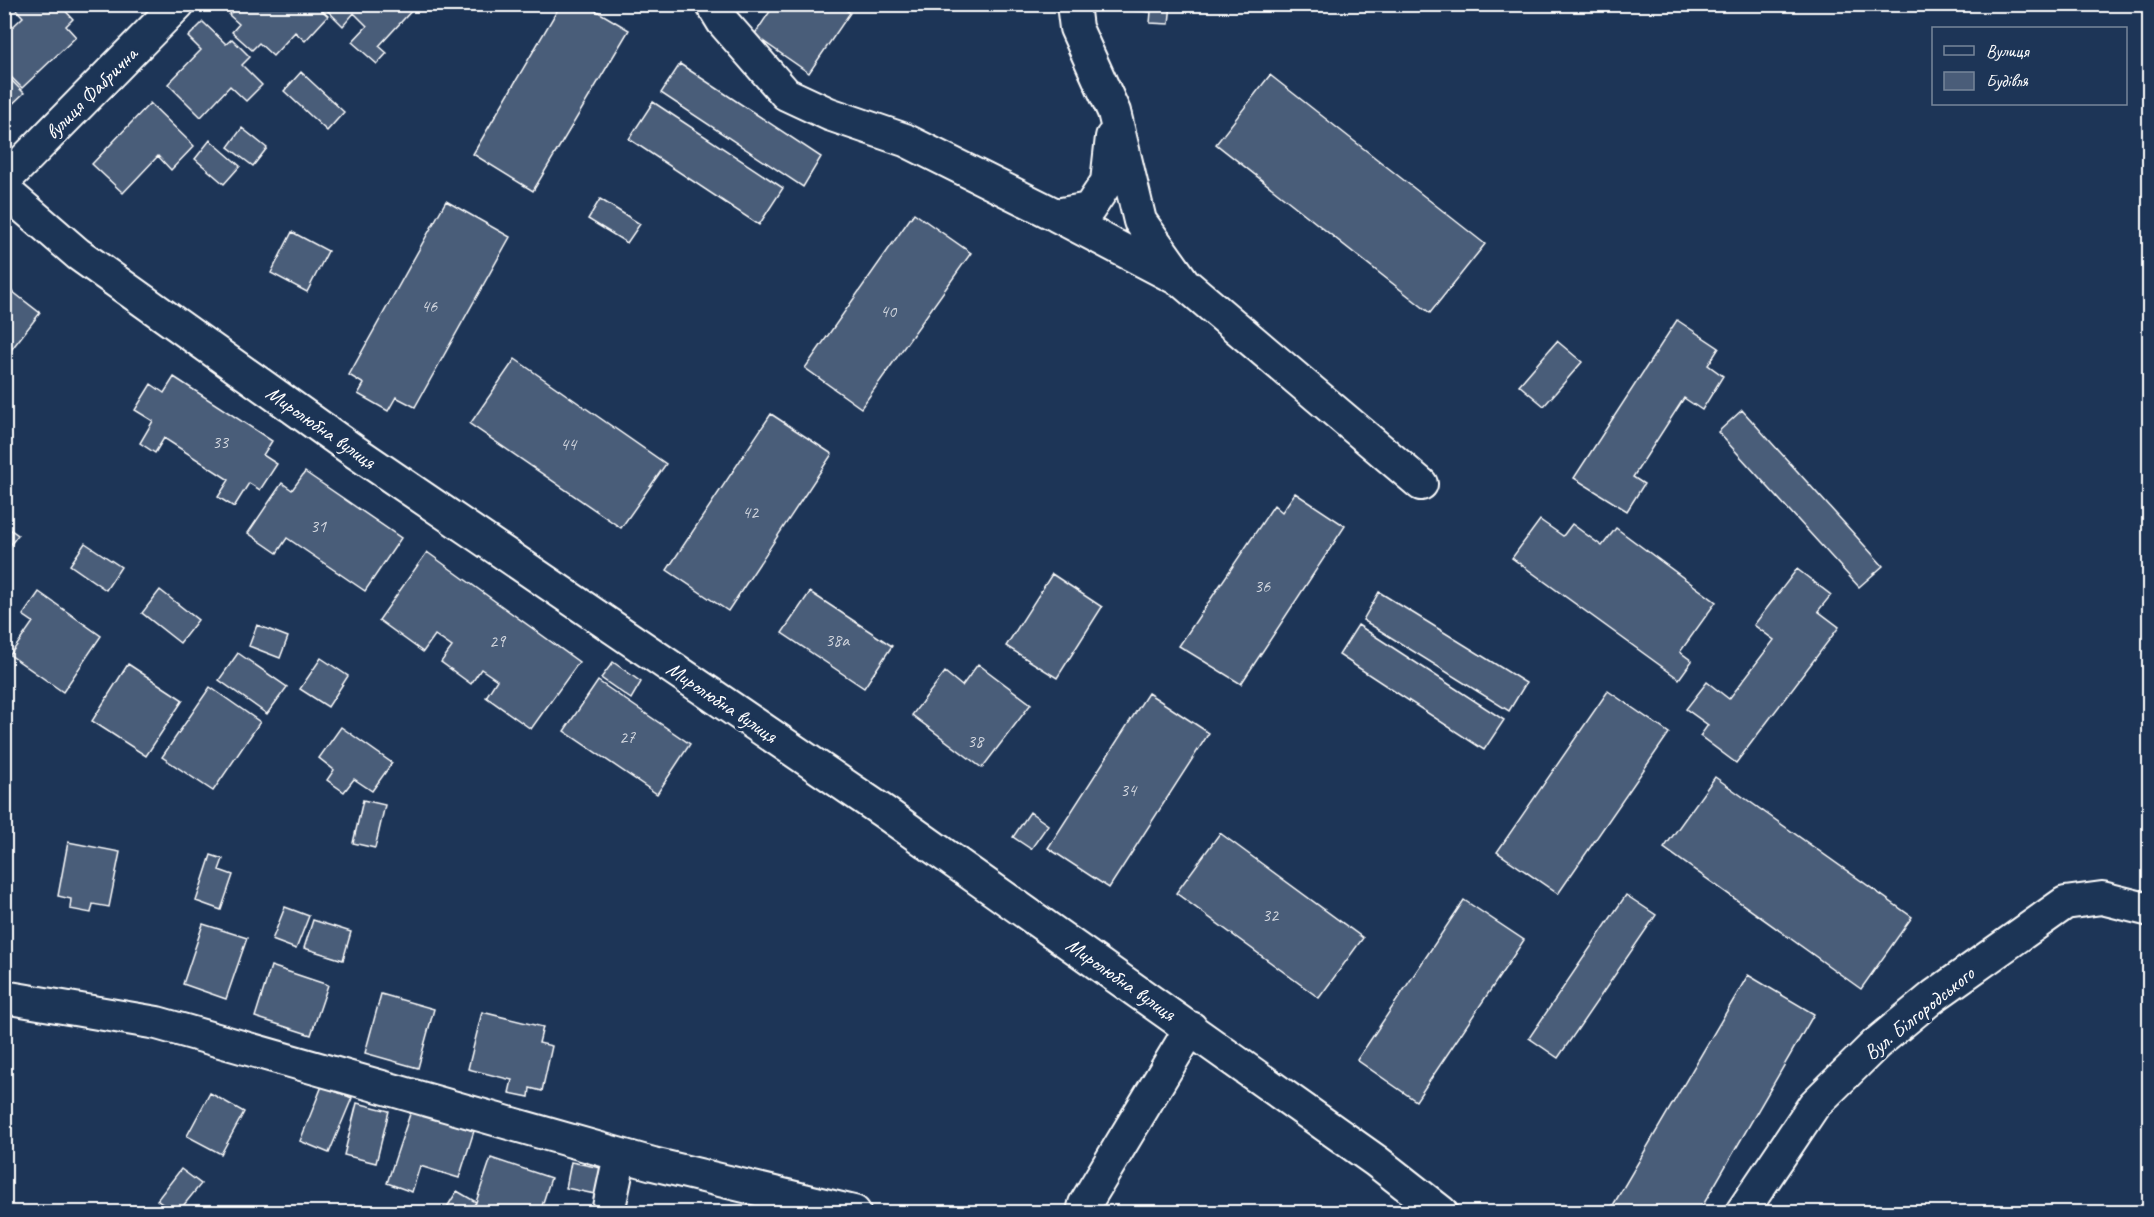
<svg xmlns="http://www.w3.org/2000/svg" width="2154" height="1217" font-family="Caveat,sans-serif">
	<rect width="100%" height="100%" fill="#1d3557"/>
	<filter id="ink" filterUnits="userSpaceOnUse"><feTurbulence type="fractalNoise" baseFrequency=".0167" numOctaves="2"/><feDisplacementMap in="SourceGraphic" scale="12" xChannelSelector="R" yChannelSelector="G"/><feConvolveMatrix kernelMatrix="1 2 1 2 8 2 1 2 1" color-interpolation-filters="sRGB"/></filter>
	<g filter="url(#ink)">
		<path fill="#4a5d79" stroke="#fff" stroke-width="1.5" d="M11 4H59L73 19 66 26 76 37 22 88 4 70V35L23 17Z
			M239 4H315L328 16 305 41 295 32 273 56 259 43 252 50 232 32 239 24 229 15Z
			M321 4H412L415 7 379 46 387 53 377 64 352 42 367 26 354 13 343 26Z
			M561 4H585L629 30 533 191 473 154Z
			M775 4H838L850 13 809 73 754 35Z
			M1132 4H1171L1169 24 1150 23 1151 12 1131 10Z
			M203 22 226 44 232 39 250 57 242 65 262 85 246 101 230 86 201 117 168 84 201 50 188 37Z
			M680 64 821 157 803 187 661 93Z
			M301 72 344 112 327 131 284 91Z
			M4 73 24 93 4 112Z
			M1270 75 1485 244 1430 313 1216 144Z
			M653 102 783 188 759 225 629 139Z
			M150 103 194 146 171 170 158 156 123 193 92 164Z
			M242 128 267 148 253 166 228 147Z
			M210 140 240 166 224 184 195 159Z
			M600 199 640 224 627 243 588 219Z
			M446 201 510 237 415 407 396 397 388 411 358 394 364 384 349 375Z
			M914 213 971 253 861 408 805 368Z
			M292 232 328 251 307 292 271 273Z
			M4 285 40 313 4 359Z
			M1677 320 1719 348 1708 365 1723 376 1702 410 1684 398 1633 477 1644 484 1627 511 1574 478Z
			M1557 341 1582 362 1544 406 1519 385Z
			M515 359 666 464 621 528 470 424Z
			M174 377 272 441 263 455 277 464 260 490 249 483 234 507 218 497 229 480 164 438 155 453 140 443 153 421 135 410 151 384 164 393Z
			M1742 410 1883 566 1859 587 1718 432Z
			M771 414 832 454 728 611 667 570Z
			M305 472 401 538 365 591 287 538 277 553 248 533 282 483 292 490Z
			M1295 493 1345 526 1241 684 1179 646 1274 505 1282 512Z
			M1540 520 1563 536 1572 524 1602 546 1616 528 1716 602 1680 652 1692 661 1679 679 1512 558Z
			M4 525 18 535 4 553Z
			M85 543 121 567 106 590 70 565Z
			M427 552 579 662 531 729 486 697 497 680 481 669 471 684 441 662 452 647 435 635 423 652 379 620Z
			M1797 569 1831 595 1818 611 1839 627 1736 763 1700 736 1708 725 1686 709 1707 682 1729 699 1774 640 1754 625Z
			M1052 574 1102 607 1057 678 1006 646Z
			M160 590 198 620 180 643 142 613Z
			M39 592 101 636 63 692 10 655 33 622 23 615Z
			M810 592 892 646 864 688 782 633Z
			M1379 592 1526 683 1509 711 1363 620Z
			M257 625 288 637 280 658 249 646Z
			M1358 625 1504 720 1484 750 1339 655Z
			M238 653 287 687 267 714 219 680Z
			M321 658 348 676 328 707 300 689Z
			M613 662 641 682 631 699 601 678Z
			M128 664 183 700 146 756 92 721Z
			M978 664 1031 704 982 768 912 715 945 672 962 686Z
			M598 681 690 744 657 794 564 731Z
			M210 687 260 722 213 791 162 757Z
			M1608 691 1669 733 1558 894 1497 852Z
			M1148 693 1209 733 1109 888 1048 848Z
			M341 727 392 763 372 791 354 779 344 792 327 780 334 770 319 758Z
			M1715 777 1912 917 1861 989 1664 848Z
			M363 800 385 805 375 848 353 843Z
			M1030 812 1048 825 1031 849 1013 837Z
			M1220 833 1363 938 1319 998 1176 893Z
			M68 842 120 852 109 907 93 904 91 913 70 909 71 899 58 896Z
			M211 855 223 859 219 870 233 875 221 910 196 901Z
			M1626 895 1656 915 1558 1058 1529 1038Z
			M1464 900 1524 940 1416 1101 1357 1060Z
			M285 907 309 916 296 949 272 940Z
			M313 920 351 932 343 960 304 948Z
			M203 924 247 938 226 999 183 984Z
			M271 966 328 985 311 1035 255 1017Z
			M1748 975 1814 1014 1699 1212H1609Z
			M381 994 434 1009 418 1068 365 1053Z
			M482 1012 543 1027 539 1043 552 1046 542 1091 530 1088 529 1097 509 1093 512 1080 468 1069Z
			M322 1086 352 1098 329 1153 300 1141Z
			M210 1093 244 1112 221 1154 187 1136Z
			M357 1103 389 1111 376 1163 344 1155Z
			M411 1111 474 1131 459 1178 420 1166 412 1192 387 1183Z
			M491 1158 551 1178 540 1212H487L474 1208Z
			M571 1162 601 1168 595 1194 566 1188Z
			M181 1169 201 1184 178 1212H173L157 1200Z
			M457 1191 476 1202 470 1212H444Z"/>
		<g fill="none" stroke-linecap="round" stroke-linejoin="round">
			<g stroke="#fff" stroke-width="36">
				<path id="minor" d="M712 4 723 22 786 94 829 114 905 140 1056 215 1178 279
					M1073 4 1076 28 1114 112 1140 221 1184 283 1421 484
					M4 181 178 4
					M4 190 78 254 354 451 884 812 1376 1161 1441 1212
					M1056 215 1089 209 1107 182 1112 137
					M4 997 157 1023 653 1164 854 1212
					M608 1212 620 1155
					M1083 1212 1085 1204 1191 1028
					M1742 1212 1814 1105 1876 1044 1934 996 2065 903 2102 898 2150 910"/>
			</g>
			<use href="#minor" stroke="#1d3557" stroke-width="32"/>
		</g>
	</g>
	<g text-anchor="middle" stroke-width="6" stroke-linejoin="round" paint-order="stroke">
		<g font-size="18" fill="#d2d6de">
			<text x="429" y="312">46</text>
			<text x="888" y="317">40</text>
			<text x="220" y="448">33</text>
			<text x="568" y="450">44</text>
			<text x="750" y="518">42</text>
			<text x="318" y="532">31</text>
			<text x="1262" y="592">36</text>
			<text x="837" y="646">38а</text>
			<text x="497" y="647">29</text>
			<text x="627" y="743">27</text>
			<text x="975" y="747">38</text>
			<text x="1128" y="796">34</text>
			<text x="1270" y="921">32</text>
		</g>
		<g font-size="21" fill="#fff" stroke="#1d3557">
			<text transform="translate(91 93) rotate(-45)" y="7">вулиця Фабрична</text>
			<text transform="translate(321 427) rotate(35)" y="7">Миролюбна вулиця</text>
			<text transform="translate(722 702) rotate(34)" y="7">Миролюбна вулиця</text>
			<text transform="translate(1121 979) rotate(35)" y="7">Миролюбна вулиця</text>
			<text transform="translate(1919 1013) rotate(-39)" y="7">Вул. Білгородського</text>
		</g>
	</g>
	<rect width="2154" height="1217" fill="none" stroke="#1d3557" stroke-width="24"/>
	<rect x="12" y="12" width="2130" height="1193" fill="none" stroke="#fff" stroke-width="2" filter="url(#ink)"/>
	<rect x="1932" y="27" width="195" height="78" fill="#1d3557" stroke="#77869a" stroke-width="1.5"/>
	<rect x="1944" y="46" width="30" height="9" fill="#1d3557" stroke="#77869a" stroke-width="1.5"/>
	<text x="1986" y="57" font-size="18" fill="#ffffff">Вулиця</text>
	<rect x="1944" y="72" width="30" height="18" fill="#4a5d79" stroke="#77869a" stroke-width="1.5"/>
	<text x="1986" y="87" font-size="18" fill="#ffffff">Будівля</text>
</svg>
